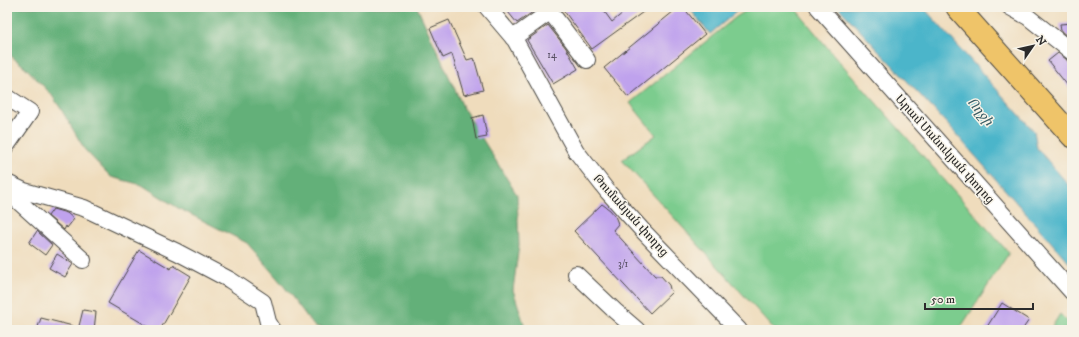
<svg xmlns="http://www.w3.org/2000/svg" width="1079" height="337" font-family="'IM FELL DW Pica','Noto Serif Armenian',serif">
	<rect width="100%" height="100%" fill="#f7f3e8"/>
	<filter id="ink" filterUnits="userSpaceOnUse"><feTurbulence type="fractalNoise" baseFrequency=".025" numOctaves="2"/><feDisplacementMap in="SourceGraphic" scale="8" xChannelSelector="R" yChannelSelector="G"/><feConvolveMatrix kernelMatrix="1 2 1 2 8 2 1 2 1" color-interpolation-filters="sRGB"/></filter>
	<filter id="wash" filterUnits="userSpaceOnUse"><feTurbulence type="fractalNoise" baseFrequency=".012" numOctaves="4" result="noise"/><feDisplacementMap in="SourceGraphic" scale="16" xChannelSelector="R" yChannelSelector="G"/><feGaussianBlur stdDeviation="0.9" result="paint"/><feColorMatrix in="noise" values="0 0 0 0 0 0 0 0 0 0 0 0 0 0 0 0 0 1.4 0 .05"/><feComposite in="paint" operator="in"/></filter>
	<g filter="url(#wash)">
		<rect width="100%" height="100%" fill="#efdcbc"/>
		<path fill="#7bcc8e" stroke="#537c5c" d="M752 7H794L832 53 1009 253 959 330H775L622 160 656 135 630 103 736 17Z
			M1060 314 1072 326V330H1050Z"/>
		<path fill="#64b079" stroke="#486e52" d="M7 7H417L464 109 517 195 519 245 513 290 526 330H330L314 326 283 285 247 243 178 208 142 185 111 177 85 150 61 109 51 94 25 67 7 53Z"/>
		<path fill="#4cb5ca" stroke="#3c707a" d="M691 7H742L710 34 689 8Z
			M838 7H923L1034 131 1037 148 1072 189V266L948 125Z"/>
		<g id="blocks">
			<path fill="#bfa2ed" d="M504 7H540L517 23Z
				M561 7H601L612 22 630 7H650L592 49Z
				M679 7H683L705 34 628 97 604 68Z
				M449 20 467 60 474 58 483 90 464 95 452 54 443 58 430 28Z
				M1072 23V37H1068L1061 31 1060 24Z
				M548 25 566 48 578 69 553 84 527 40Z
				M1058 53 1066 59 1072 67V91L1048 61Z
				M483 115 487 137 476 139 472 118Z
				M602 204 610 210 615 216 617 221 618 224 613 230 655 276H661L669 285 670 289 672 292 650 313 574 231Z
				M53 209 67 213 74 219 67 228 66 226 64 230 48 216Z
				M37 231 52 245 45 255 29 243Z
				M139 250 171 269 173 265 191 276 160 330H154L108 303Z
				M57 254 73 264 65 277 49 268Z
				M1002 303 1029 320 1022 330H985Z
				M83 310 96 312 94 330H78Z
				M41 318 73 326V330H37Z"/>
		</g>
	</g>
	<g filter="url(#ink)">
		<use href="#blocks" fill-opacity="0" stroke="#484641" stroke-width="1"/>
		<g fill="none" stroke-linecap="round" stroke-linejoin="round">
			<g stroke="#484641" stroke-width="18">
				<path id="minor" d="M487 7 515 40 576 151 608 192 643 231 739 330
					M818 7 1072 292
					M1010 7 1028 17 1072 52
					M513 38 548 13 552 14 587 60
					M7 97 30 112 7 145
					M7 183 24 191 84 208 177 252 230 280 263 302 268 322 273 330
					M7 191 83 260
					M576 274 615 311 637 330"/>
			</g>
			<g stroke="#484641" stroke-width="24">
				<path id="highway" d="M957 7 1072 136"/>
			</g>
			<use href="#minor" stroke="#fff" stroke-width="16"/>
			<use href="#highway" stroke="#efc469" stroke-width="22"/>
		</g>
	</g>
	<g text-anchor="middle" stroke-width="3" stroke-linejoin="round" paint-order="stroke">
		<g font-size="10" fill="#50495c">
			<text x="552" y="58">14</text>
			<text x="623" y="267">3/1</text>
		</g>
		<g font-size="12" fill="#2b2b2b" stroke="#f7f3e8">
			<text transform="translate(945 149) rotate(48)" y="4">Արամ Մանուկյան փողոց</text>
			<text transform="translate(631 215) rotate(48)" y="4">Թումանյան փողոց</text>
		</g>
		<g font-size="13" font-style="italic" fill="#375b63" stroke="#f7f3e8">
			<text transform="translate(981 111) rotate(50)" y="5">Ողջի</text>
		</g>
	</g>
	<rect width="1079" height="337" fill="none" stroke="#f7f3e8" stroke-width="24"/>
	<g transform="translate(1033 46) rotate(56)" stroke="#f7f3e8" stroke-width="3" paint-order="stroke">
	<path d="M0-3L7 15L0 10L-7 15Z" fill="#2b2b2b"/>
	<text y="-6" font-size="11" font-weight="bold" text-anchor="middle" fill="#2b2b2b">N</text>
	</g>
	<path d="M925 303v6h108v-6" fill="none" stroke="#2b2b2b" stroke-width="2"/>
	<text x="931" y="303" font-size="12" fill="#2b2b2b" stroke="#f7f3e8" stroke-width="3" paint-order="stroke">50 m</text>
</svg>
